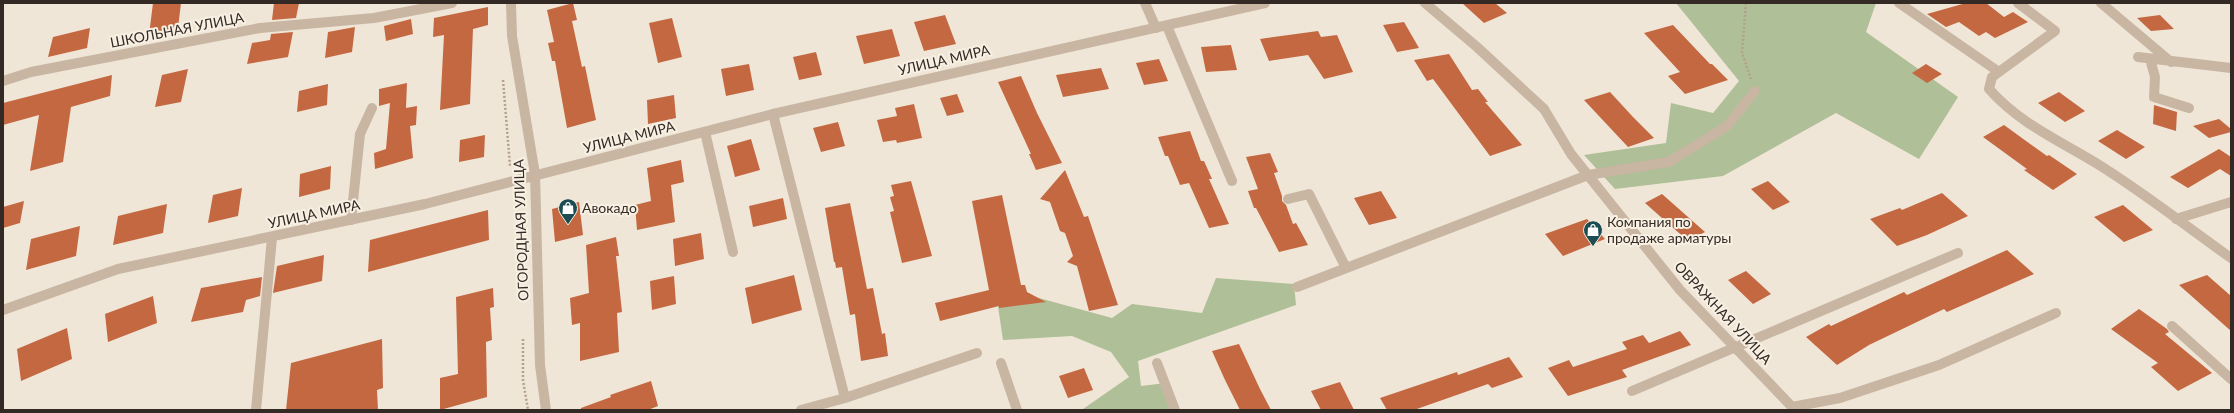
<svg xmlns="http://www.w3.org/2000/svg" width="2234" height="413" font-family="Lato,sans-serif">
	<rect width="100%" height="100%" fill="#f0e6d7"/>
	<path fill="#afbf97" d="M1676 3H1876L1866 32 1958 97 1919 159 1836 113 1723 176 1615 189 1584 155 1666 143 1671 103 1713 113 1739 81Z
		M1216 278 1294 284 1296 305 1138 361 1141 386 1166 383 1179 410H1084L1083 409 1129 377 1111 352 1072 336 1003 340 995 286 1112 318 1132 304 1202 313Z"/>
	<path fill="#c46841" d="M153 3H181L178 28 149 35Z
		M274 3H299L296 18 272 20Z
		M573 3 577 20 572 21 582 67 585 66 596 120 567 128 555 61H552L548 43 554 42 547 10Z
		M1462 3H1495L1507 13 1484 23Z
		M1966 3H1986L2004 17 2013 12 2028 22 1995 38 1986 32 1979 36 1959 22 1946 27 1927 14Z
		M488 7V25L473 29 470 104 440 110 444 35 433 37 434 18Z
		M945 15 956 44 924 51 914 22Z
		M2160 15 2174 29 2151 31 2137 18Z
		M672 18 682 57 658 63 649 23Z
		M411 19 413 34 386 41 384 26Z
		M1404 22 1419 48 1397 52 1383 25Z
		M1673 25 1710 64H1712L1728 80 1685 94 1668 76 1680 72 1644 33Z
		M355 27 352 52 325 58 328 32Z
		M90 28 87 48 48 57 53 37Z
		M892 29 900 56 864 64 856 36Z
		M1318 31 1321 37 1337 35 1353 72 1324 79 1308 55 1269 61 1260 39Z
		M293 32 288 57 247 64 252 43 270 40 271 34Z
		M1231 45 1237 70 1206 72 1201 47Z
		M816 52 822 75 799 80 793 57Z
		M1449 54 1472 90 1478 89 1488 102H1485L1522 145 1490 156 1433 79 1427 81 1414 60Z
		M1159 59 1168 81 1144 85 1136 63Z
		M749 64 754 90 726 96 721 69Z
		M1926 64 1942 74 1927 83 1912 73Z
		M1101 68 1109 89 1063 97 1056 75Z
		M188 69 181 102 155 107 162 75Z
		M112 75 110 96 71 107 63 162 30 171 39 115 3 125V103Z
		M1021 76 1037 113 1062 163 1036 170 1029 154H1031L998 82Z
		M407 83 406 108 417 106 416 125 410 126 413 158 375 169 374 153 386 149 390 103 379 106V89Z
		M328 84 327 105 297 112 299 91Z
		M1610 92 1633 117 1654 138 1628 147 1584 100Z
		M2059 92 2085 111 2065 122 2038 103Z
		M957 94 964 112 947 116 940 98Z
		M674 95 676 118 648 124 647 100Z
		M914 104 922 138 897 143 896 140 883 142 877 120 897 116 895 108Z
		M2154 105 2177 112 2176 131 2153 124Z
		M2219 119 2231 129V132L2209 138 2193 126Z
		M838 122 845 146 821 152 813 128Z
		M2004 125 2047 156 2049 155 2077 174 2053 190 2024 170 2027 169 1983 137Z
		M2117 130 2145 147 2126 159 2098 141Z
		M1190 131 1201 161H1204L1212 179H1209L1229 224 1209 228 1189 183 1180 185 1168 156H1165L1158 137Z
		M485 135 484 157 459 162 460 140Z
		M751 139 760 170 735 177 727 146Z
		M2219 149 2231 157V176L2220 169 2188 188 2170 177Z
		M1270 153 1278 172 1274 173 1282 196V201L1286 205 1293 224 1296 223 1308 245 1279 252 1256 208H1254L1248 191 1258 189 1246 157Z
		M681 160 684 182 671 185 675 222 637 230 635 205 651 201 647 168Z
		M331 166 330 189 299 197 300 174Z
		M1065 170 1084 217 1088 216 1118 305 1089 311 1077 266 1067 262 1073 256 1065 233 1060 231 1050 202 1040 199Z
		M911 181 932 256 902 263 890 212 894 211 890 197 894 196 891 185Z
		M1768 181 1790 202 1773 210 1751 189Z
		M242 188 238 216 208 223 213 195Z
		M1381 191 1397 218 1369 225 1354 198Z
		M1942 193 1968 216 1927 235 1897 246 1870 219 1900 208 1902 210Z
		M1662 194 1705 232 1688 241 1645 203Z
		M1002 195 1021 285H1025L1027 292 1046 302 999 308V306L940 321 935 303 989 290 972 201Z
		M783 198 787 219 753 227 749 206Z
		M24 201 20 223 3 228V207Z
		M579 202 583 235 555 242 552 209Z
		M850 203 867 289 873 288 882 334 885 333 888 356 861 361 855 314 850 315 842 267 836 268 835 262H834L825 208Z
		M167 204 163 233 113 245 118 216Z
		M2123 205 2153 230 2124 242 2094 217Z
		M488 210 489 240 368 272 370 240Z
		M1587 219 1605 239 1563 256 1545 234Z
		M80 226 76 256 26 270 31 239Z
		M701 233 704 259 675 266 673 239Z
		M616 237 619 256H616L622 312 617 313 619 352 580 361V323L572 325 570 298 589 293 586 245Z
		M2007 250 2034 274 1947 312 1944 309 1869 345 1837 365 1806 337 1829 324 1831 326 1904 292 1907 295Z
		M324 255 322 281 273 293 277 266Z
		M1746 271 1771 294 1753 304 1728 280Z
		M794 275 802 310 752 324 745 288Z
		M2207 275 2231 296V331L2179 285Z
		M674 276 676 304 652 310 650 281Z
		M262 277 260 296 246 300 243 312 191 322 201 288Z
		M493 288 494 307 490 308 492 340 486 342 487 397 440 410V378L458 374 456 297Z
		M153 296 157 323 108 342 105 314Z
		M2139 309 2167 329 2169 332 2165 334 2212 373 2178 391 2151 367 2158 363 2111 329Z
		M67 328 72 359 21 381 17 349Z
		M1680 331 1691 345 1622 370 1627 377 1568 396 1548 368 1569 360 1573 367 1627 349 1622 342 1643 335 1649 343Z
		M382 339 383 388 377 390 378 410H286L291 363Z
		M1239 344 1260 389 1271 410H1240L1225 380 1212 351Z
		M1509 357 1523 377 1492 388 1488 384 1414 410H1387L1380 398 1457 372 1458 375Z
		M1084 368 1093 390 1068 398 1059 376Z
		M651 381 658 406 648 410H581V408L611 397 610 395Z
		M1340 382 1354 410H1321L1311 391Z"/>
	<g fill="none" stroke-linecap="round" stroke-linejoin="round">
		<path stroke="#b3a08e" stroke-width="2.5" stroke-dasharray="2 2" stroke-linecap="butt" d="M1746 3 1742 53 1751 79
			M503 80 510 166
			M523 339V380L528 410"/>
		<path stroke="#c8b6a3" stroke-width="10" d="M1145 3 1156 28
			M1899 3 1999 72
			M2018 3 2055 31 1992 77 1989 89C2019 123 2058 140 2096 163 2143 192 2186 226 2231 258
			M2101 3 2171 62
			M1167 26 1232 181
			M2138 57 2231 68
			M2150 59 2155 77 2154 97 2189 108
			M773 114 845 398
			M705 132 733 252
			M1288 199 1309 194 1346 268
			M2176 219 2231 202
			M351 220 360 134 372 108
			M1297 287 1588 175 1669 162 1727 126 1755 91
			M2172 326 2231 379
			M1001 363 1017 410
			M1157 363 1175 410
			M1632 391 1958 253
			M1792 407 1840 398 1939 365 2056 313
			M256 410 272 238
			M801 410 845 398 977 353"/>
		<path stroke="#c8b6a3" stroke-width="10" d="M511 3 512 36 535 174 540 365 546 410
			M1425 3 1477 47 1544 109 1571 154 1680 290 1795 410
			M3 81 31 72 260 28 374 18 452 3
			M3 310 118 269 425 204 773 114 1265 3"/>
	</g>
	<defs>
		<g id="shop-pin" transform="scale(1)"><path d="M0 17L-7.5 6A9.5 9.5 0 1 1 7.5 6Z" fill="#1c4d53" stroke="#f8f0e3"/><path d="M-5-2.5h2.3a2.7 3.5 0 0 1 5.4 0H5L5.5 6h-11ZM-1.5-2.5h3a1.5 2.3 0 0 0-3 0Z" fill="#fff"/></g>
	</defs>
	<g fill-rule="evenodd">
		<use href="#shop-pin" x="568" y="208"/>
		<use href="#shop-pin" x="1593" y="230"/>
	</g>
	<g text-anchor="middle" stroke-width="4" stroke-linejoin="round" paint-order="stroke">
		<g font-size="14" fill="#332a25" stroke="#f8f0e3">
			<text transform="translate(177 30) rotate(-11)" y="5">ШКОЛЬНАЯ УЛИЦА</text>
			<text transform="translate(944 60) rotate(-13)" y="5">УЛИЦА МИРА</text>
			<text transform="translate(629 137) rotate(-14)" y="5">УЛИЦА МИРА</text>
			<text transform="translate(314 214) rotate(-12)" y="5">УЛИЦА МИРА</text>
			<text transform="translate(521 230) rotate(-92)" y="5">ОГОРОДНАЯ УЛИЦА</text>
			<text transform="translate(1723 313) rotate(47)" y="5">ОВРАЖНАЯ УЛИЦА</text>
		</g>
		<g font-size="14" fill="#332a25" stroke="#f8f0e3" text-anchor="start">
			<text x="582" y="213">Авокадо</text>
			<text x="1607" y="227">Компания по<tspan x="1607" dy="16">продаже арматуры</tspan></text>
		</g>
	</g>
	<rect width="2234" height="413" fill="none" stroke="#332a25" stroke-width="8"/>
</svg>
